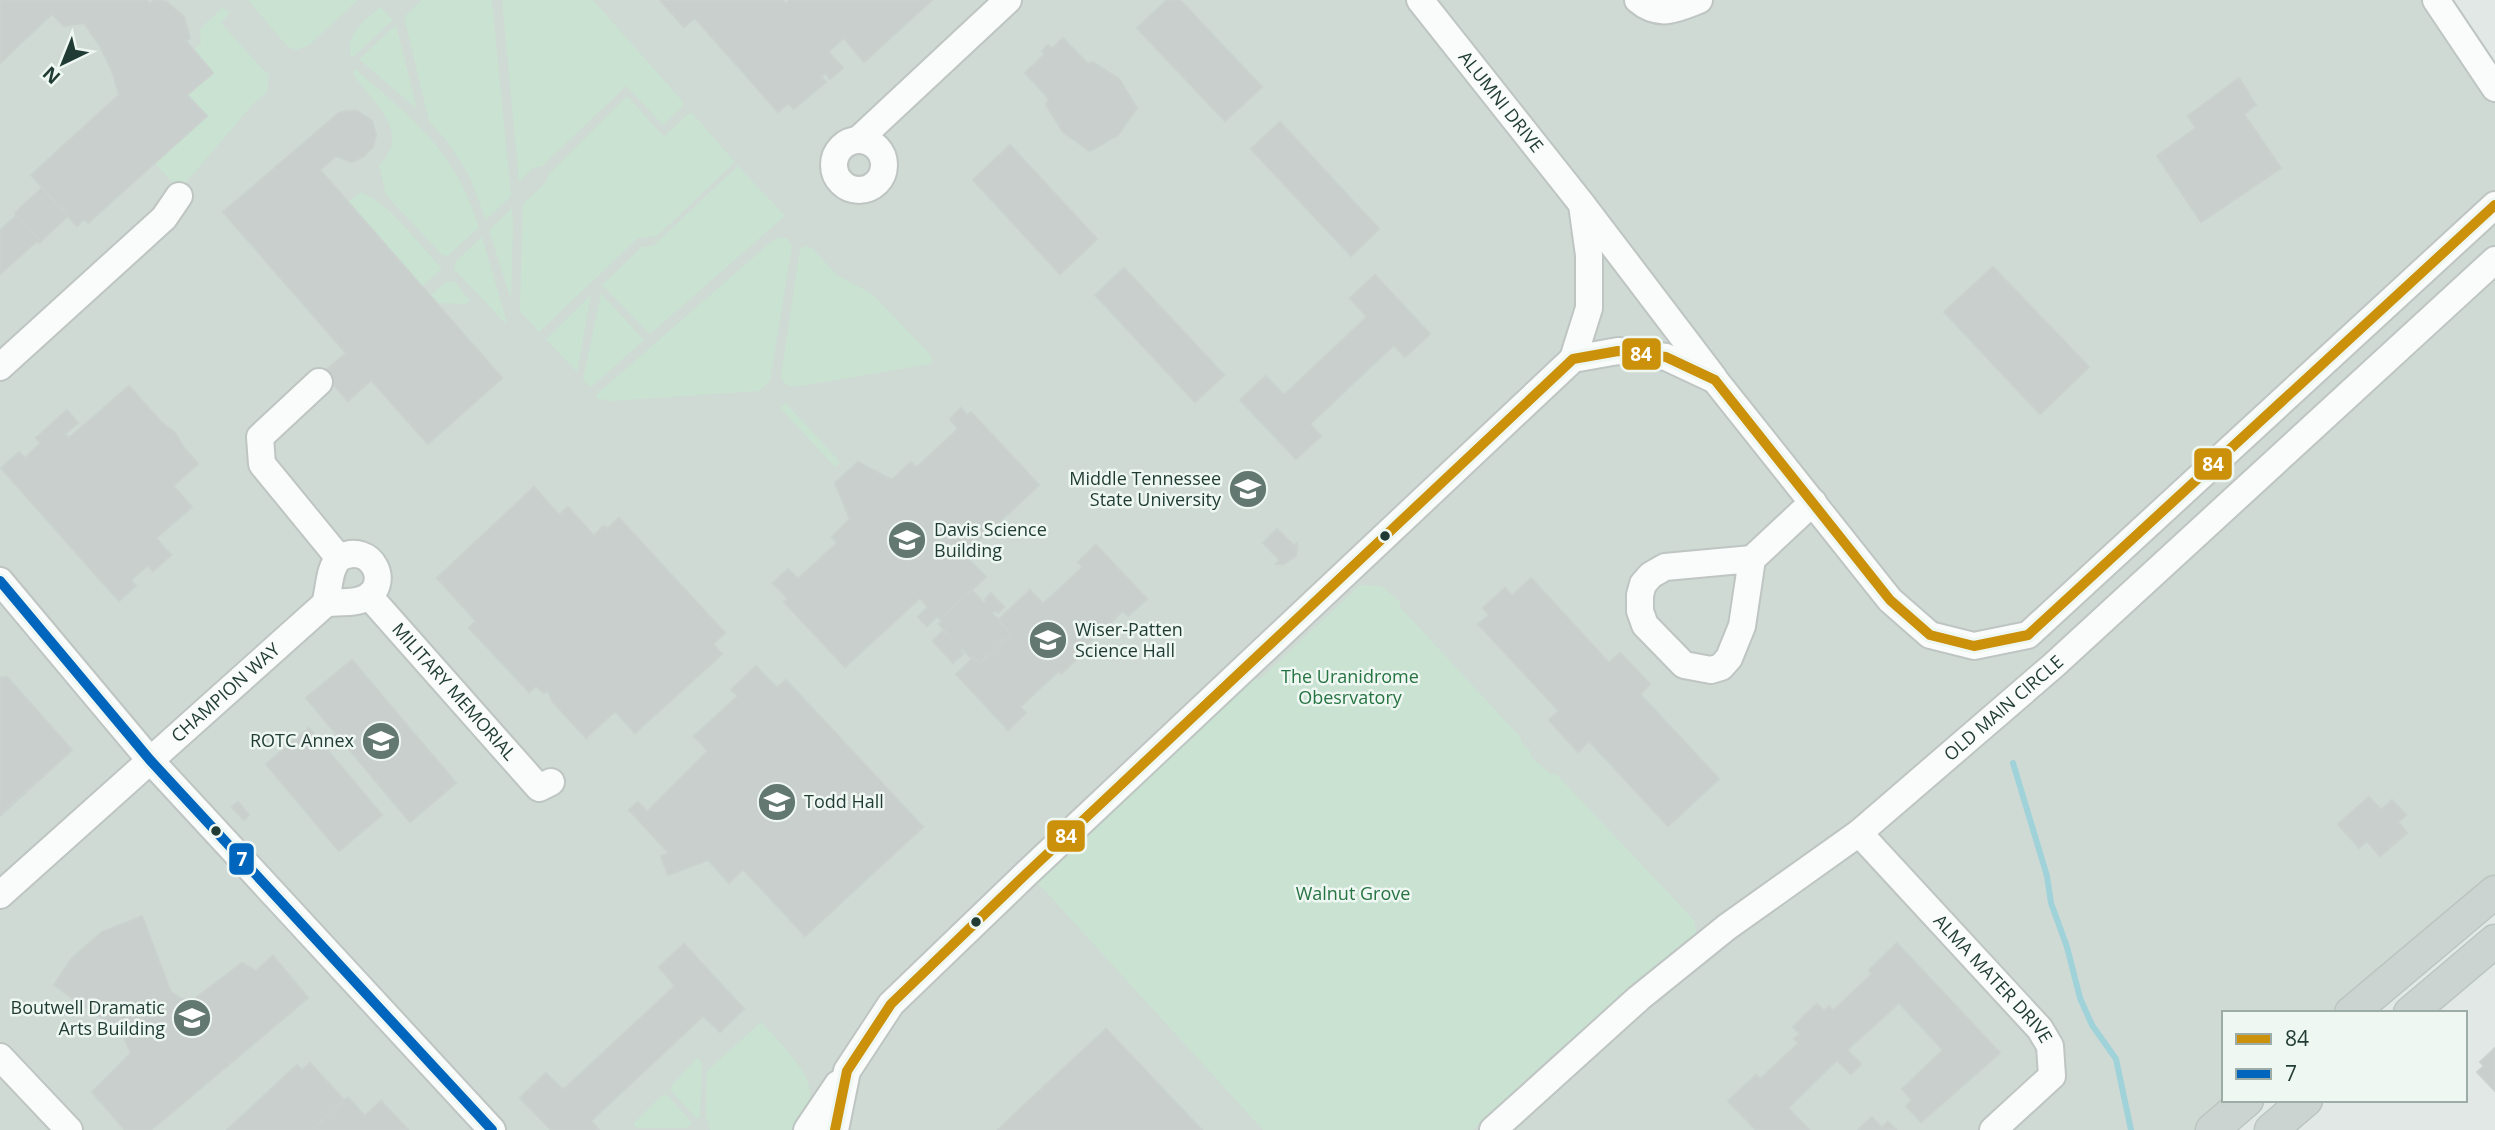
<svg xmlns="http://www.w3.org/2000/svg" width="2495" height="1130" font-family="'Open Sans',sans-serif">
	<rect width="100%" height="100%" fill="#e1e8e5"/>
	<path fill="#cfdad5" d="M0 0H2441L2495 84V893L2352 1013H2224V1100L2211 1130H0Z"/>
	<path fill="#c9e2d1" d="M248 0H358L308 46 296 50 287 46Z
		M422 0H492L511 196 486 220 469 175 446 140 429 121 404 17Z
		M502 0H593L683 102V106L663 125 626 86 541 167H534L519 182Z
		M380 7 393 20 354 56H351C344 35 366 19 380 7Z
		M222 8 228 10 229 14 221 23 266 73 269 70 267 92 252 105 183 186 178 189 154 162 207 116 187 95 213 73 193 50 201 43 200 29Z
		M396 25 417 109 359 59Z
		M355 69C414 120 454 149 479 227L448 256 442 255 386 195 379 165C413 134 373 102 355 77L353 72Z
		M627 96 664 137 688 114 692 113 735 162 657 236 638 238 539 332 520 311 523 204 547 181 548 175Z
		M738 166 785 216 650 334 602 285 642 247 653 246Z
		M360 193C383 196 425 251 442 269L422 286 348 202Z
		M512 208 513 226 511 300 489 230Z
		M482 237 506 319V324L454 269 455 262Z
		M780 237 788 239 792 246 770 381 759 391 611 401 596 398 597 394 772 241Z
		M806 246 812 248 837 275 872 294 930 354 933 361 929 364 801 386C792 387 784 387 781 376L800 249Z
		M447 281 455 282 470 301 466 304 437 303 430 296Z
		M601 294 644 340 591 387 583 380Z
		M591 295 577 372 546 339Z
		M786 403 840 462 835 467 780 408Z
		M1360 585 1381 586 1400 602V607L1521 738V742L1531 752V757L1552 775 1556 774 1694 920 1697 934 1550 1057 1473 1130H1263L1037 882 1254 677 1259 680Z
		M761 1022C776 1039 812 1072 810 1095 809 1107 798 1120 793 1130H710L706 1115 707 1071Z
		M697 1058 702 1062 700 1116 697 1119 671 1091V1086Z
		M662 1095H667L692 1123 687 1128H637L633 1124Z"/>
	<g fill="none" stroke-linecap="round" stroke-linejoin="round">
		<path stroke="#9fd2d9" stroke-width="6" d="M2013 763 2047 876 2051 903 2067 947 2080 998 2092 1025 2116 1059 2131 1130"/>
	</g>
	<path fill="#c9cfcc" stroke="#cad1ce" stroke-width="2" d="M0 0H146L150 4 155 0 167 2 184 17 190 38 186 41 213 73 187 95 207 116 88 223 84 219 77 226 31 175 119 95 112 71 100 46 84 23 64 26 52 14 0 63Z
		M660 0H782L786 4 790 0H932L864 62 844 38 828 52 843 68 830 79 825 73 821 77 826 82 794 109 788 103 778 112 695 18 684 27Z
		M1167 0H1180L1262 87 1225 121 1137 28Z
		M1063 38 1088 64 1093 62 1119 79 1137 108 1118 135 1090 151 1063 132 1046 105 1049 99 1025 73 1045 54 1042 51 1048 45 1052 49Z
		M2239 78 2256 105 2244 114 2281 168 2201 222 2157 156 2196 128 2188 116Z
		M348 111H357L372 121 376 135 373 147 363 157 352 162 336 156 320 170 502 378 428 444 371 380 348 401 323 373 346 353 223 212 339 113Z
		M1280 122 1379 229 1351 256 1251 149Z
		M1010 145 1097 239 1060 274 973 180Z
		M42 188 68 216 41 241 15 213Z
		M17 215 41 241 40 243 37 241 0 274V230Z
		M17 215 41 241 40 243 37 241 0 274V230Z
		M1993 267 2089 367 2040 414 1944 312Z
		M1124 268 1224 375 1195 402 1095 295Z
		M1375 275 1430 334 1405 357 1394 345 1310 424 1321 436 1296 459 1240 400 1266 376 1284 395 1367 317 1350 298Z
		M129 386 161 422 175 433 184 448 198 464 173 486 192 507 156 538 171 555 153 571 148 565 131 580 136 586 119 601 1 468 19 452 25 458 41 443 36 438 67 410 78 423 65 434 69 438Z
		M961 408 967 415 971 412 1039 485 964 555 986 577 940 619 938 616 927 626 918 617 928 607 920 598 845 667 784 602 788 599 773 583 788 569 798 579 837 543 832 537 850 519 835 483 858 462 892 480 911 462 916 468 958 429 950 419Z
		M534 487 559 515 568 507 594 536 604 526 607 529 619 518 725 633 713 644 722 654 635 733 615 711 586 738 552 701 548 690 544 693 536 686 529 692 469 628 476 621 437 578Z
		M1277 529 1294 546 1297 543 1296 556 1284 564H1276L1280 560 1263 543Z
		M1096 545 1147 599 1128 616 1123 611 1084 647 1086 650 1061 674 1059 671 1024 703 1020 707 1026 713 1008 730 956 674 974 657 980 663 1011 634 998 620 1030 590 1043 604 1083 567 1078 562Z
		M1531 578 1609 663 1620 653 1650 684 1640 694 1719 779 1668 826 1589 741 1578 752 1549 720 1559 711 1478 624 1489 615 1483 608 1505 588 1512 596Z
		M972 590 984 604 987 601 985 599 991 593 1004 607 998 613 996 610 992 613 1011 634 980 663 974 657 972 659 962 649 960 651 963 654 953 663 933 641 943 631 946 634 947 633 939 624 942 621 940 619Z
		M352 660 456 783 410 822 306 698Z
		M756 666 777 688 786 680 923 827 805 936 743 869 729 883 708 860 668 875 661 856 669 853 629 810 638 802 647 812 708 751 694 736 738 696 731 690Z
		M7 677 72 750 0 813V678Z
		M7 677 72 750 0 816V678Z
		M309 728 382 815 339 851 266 764Z
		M2369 797 2381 810 2392 800 2406 815 2398 822 2407 833 2380 856 2367 841 2359 848 2338 824Z
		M238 802 249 815 244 820 232 807Z
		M142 916 171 992 189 1003 242 963 256 971 273 956 308 998 151 1130H125L92 1092 131 1053 122 1033 54 985 72 958 102 932Z
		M1897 943 2000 1053 1921 1122 1906 1106 1912 1100 1902 1089 1943 1050 1899 1003 1847 1050 1861 1064 1851 1074 1837 1060 1788 1108 1809 1130H1756L1728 1101 1756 1075 1760 1079 1799 1043 1794 1039 1800 1034 1793 1027 1805 1015 1817 1004 1824 1011 1829 1006 1833 1011 1872 974 1869 970Z
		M684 944 744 1009 720 1032 703 1016 591 1121 599 1130H551L520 1098 546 1073 563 1090 675 986 659 967Z
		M1106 1029 1202 1130H998L1023 1106Z
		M1106 1029 1202 1130H998L1023 1106Z
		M2495 1048V1091L2477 1072 2484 1066 2480 1062Z
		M310 1063 344 1100 348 1097 365 1116 381 1101 408 1130H227L297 1065 302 1070Z
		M310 1063 344 1100 312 1130H227L297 1065 302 1070Z
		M1872 1117 1882 1128 1888 1122 1896 1130H1858Z"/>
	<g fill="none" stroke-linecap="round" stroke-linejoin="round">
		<g stroke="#bec5c2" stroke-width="30">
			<g id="minor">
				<path id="s1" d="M1420 0 1581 203 1714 378"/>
				<path d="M1638 0C1659 18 1677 9 1699 0"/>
				<path d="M2436 0 2495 88"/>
				<path d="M858 140 1008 0"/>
				<circle cx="859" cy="165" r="25"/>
				<path d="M1573 359 1589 308V255L1582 205"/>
				<path d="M0 367 164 218 179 196"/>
				<path d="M319 382 260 437 262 464 339 558"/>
				<path d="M1752 559 1665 567 1651 575 1643 584 1640 595V611L1645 625 1684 665 1711 670 1721 667 1729 658 1742 626 1752 559 1813 502"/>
				<path d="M0 581 150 760 492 1130"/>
				<path id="s2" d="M369 596 539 788 551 782"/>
				<path id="s3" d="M1859 833 2040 1029 2050 1046 2052 1076 1993 1130"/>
				<path id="s4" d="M0 895 325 604C337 601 353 604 363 599 393 587 373 540 339 558 328 570 330 588 325 604"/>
				<path d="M0 1057 69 1130"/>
				<path d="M807 1130 838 1084"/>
				<path d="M835 1130 847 1071 891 1004 1026 874 1573 359 1618 351 1666 357 1715 380 1890 600 1930 635 1974 646 2028 635 2495 205"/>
				<path id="s5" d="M1493 1130 1639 998 1727 927 1859 833 2054 665 2495 260"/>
			</g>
		</g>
		<g stroke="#bbc5c1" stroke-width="35">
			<path id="major" d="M2351 1013 2495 892
				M2410 1013 2495 941
				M2212 1130 2247 1100
				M2271 1130 2306 1100"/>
		</g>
		<use href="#minor" stroke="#fafcfb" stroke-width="26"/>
		<use href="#major" stroke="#ccd4d2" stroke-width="32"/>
		<g stroke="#eff7f3" stroke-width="16">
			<path id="bus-1" d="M835 1130 847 1071 891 1004 1026 874 1573 359 1618 351 1666 357 1715 380 1890 600 1930 635 1974 646 2028 635 2495 205"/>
		</g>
		<g stroke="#eff7f3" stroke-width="16">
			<path id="bus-2" d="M0 581 150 760 492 1130"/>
		</g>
		<use href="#bus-1" stroke="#cc910a" stroke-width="10"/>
		<use href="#bus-2" stroke="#0065bd" stroke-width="10"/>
	</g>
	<defs>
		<g id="university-disc" transform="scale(2.0125)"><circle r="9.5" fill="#637871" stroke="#eff7f3"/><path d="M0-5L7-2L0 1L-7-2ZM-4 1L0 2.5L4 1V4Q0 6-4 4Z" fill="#fff"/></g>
	</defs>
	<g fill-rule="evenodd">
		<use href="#university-disc" x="1248" y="489"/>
		<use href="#university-disc" x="907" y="540"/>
		<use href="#university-disc" x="1048" y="640"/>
		<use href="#university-disc" x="381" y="741"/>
		<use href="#university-disc" x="777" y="802"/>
		<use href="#university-disc" x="192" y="1018"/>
	</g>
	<g fill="#1f3b33" stroke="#eff7f3" stroke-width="2.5">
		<circle cx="1385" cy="536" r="6"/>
		<circle cx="216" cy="831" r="6"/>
		<circle cx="976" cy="922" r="6"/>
	</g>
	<g text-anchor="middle" stroke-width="5" stroke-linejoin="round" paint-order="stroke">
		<g font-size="18" fill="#1f3b33" stroke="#eff7f3">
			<text dy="6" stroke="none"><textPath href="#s1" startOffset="130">ALUMNI DRIVE</textPath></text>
			<text dy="6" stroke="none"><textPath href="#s2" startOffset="128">MILITARY MEMORIAL</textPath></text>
			<text dy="6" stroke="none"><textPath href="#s4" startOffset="303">CHAMPION WAY</textPath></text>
			<text dy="6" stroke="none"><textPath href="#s5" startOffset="663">OLD MAIN CIRCLE</textPath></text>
			<text dy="6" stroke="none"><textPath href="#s3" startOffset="198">ALMA MATER DRIVE</textPath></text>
		</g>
		<g font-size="18" fill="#1f3b33" stroke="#eff7f3" text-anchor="end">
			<text x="1221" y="485">Middle Tennessee<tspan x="1221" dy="21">State University</tspan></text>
			<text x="934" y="536" text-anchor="start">Davis Science<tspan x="934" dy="21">Building</tspan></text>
			<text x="1075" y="636" text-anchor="start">Wiser-Patten<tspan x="1075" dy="21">Science Hall</tspan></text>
			<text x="354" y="747">ROTC Annex</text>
			<text x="804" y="808" text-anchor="start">Todd Hall</text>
			<text x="165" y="1014">Boutwell Dramatic<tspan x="165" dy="21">Arts Building</tspan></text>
		</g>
		<g font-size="18" fill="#277443" stroke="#eff7f3">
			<text x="1350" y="683">The Uranidrome<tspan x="1350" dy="21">Obesrvatory</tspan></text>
			<text x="1353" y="900">Walnut Grove</text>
		</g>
	</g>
	<g stroke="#eff7f3" stroke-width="2.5">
		<rect x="1621" y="337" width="41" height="34" rx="7" fill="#cc910a"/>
		<rect x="2193" y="447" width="40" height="34" rx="7" fill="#cc910a"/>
		<rect x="1046" y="819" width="40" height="34" rx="7" fill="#cc910a"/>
		<rect x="228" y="842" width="27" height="34" rx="7" fill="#0065bd"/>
	</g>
	<g font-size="19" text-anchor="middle" font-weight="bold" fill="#fff">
		<text x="1641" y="361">84</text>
		<text x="2213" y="471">84</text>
		<text x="1066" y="843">84</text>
		<text x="242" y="866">7</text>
	</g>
	<rect x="2222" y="1011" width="245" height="91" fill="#eff7f3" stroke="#9caca6" stroke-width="2"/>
	<rect x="2236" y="1034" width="35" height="10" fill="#cc910a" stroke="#9caca6" stroke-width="2"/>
	<text x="2285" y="1046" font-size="21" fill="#1f3b33">84</text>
	<rect x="2236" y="1069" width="35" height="10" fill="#0065bd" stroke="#9caca6" stroke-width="2"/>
	<text x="2285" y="1081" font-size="21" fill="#1f3b33">7</text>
	<g transform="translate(63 63) rotate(223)" stroke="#eff7f3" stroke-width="5" paint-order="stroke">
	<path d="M0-5L12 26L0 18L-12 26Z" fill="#1f3b33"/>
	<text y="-10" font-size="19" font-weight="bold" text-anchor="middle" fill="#1f3b33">N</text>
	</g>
</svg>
